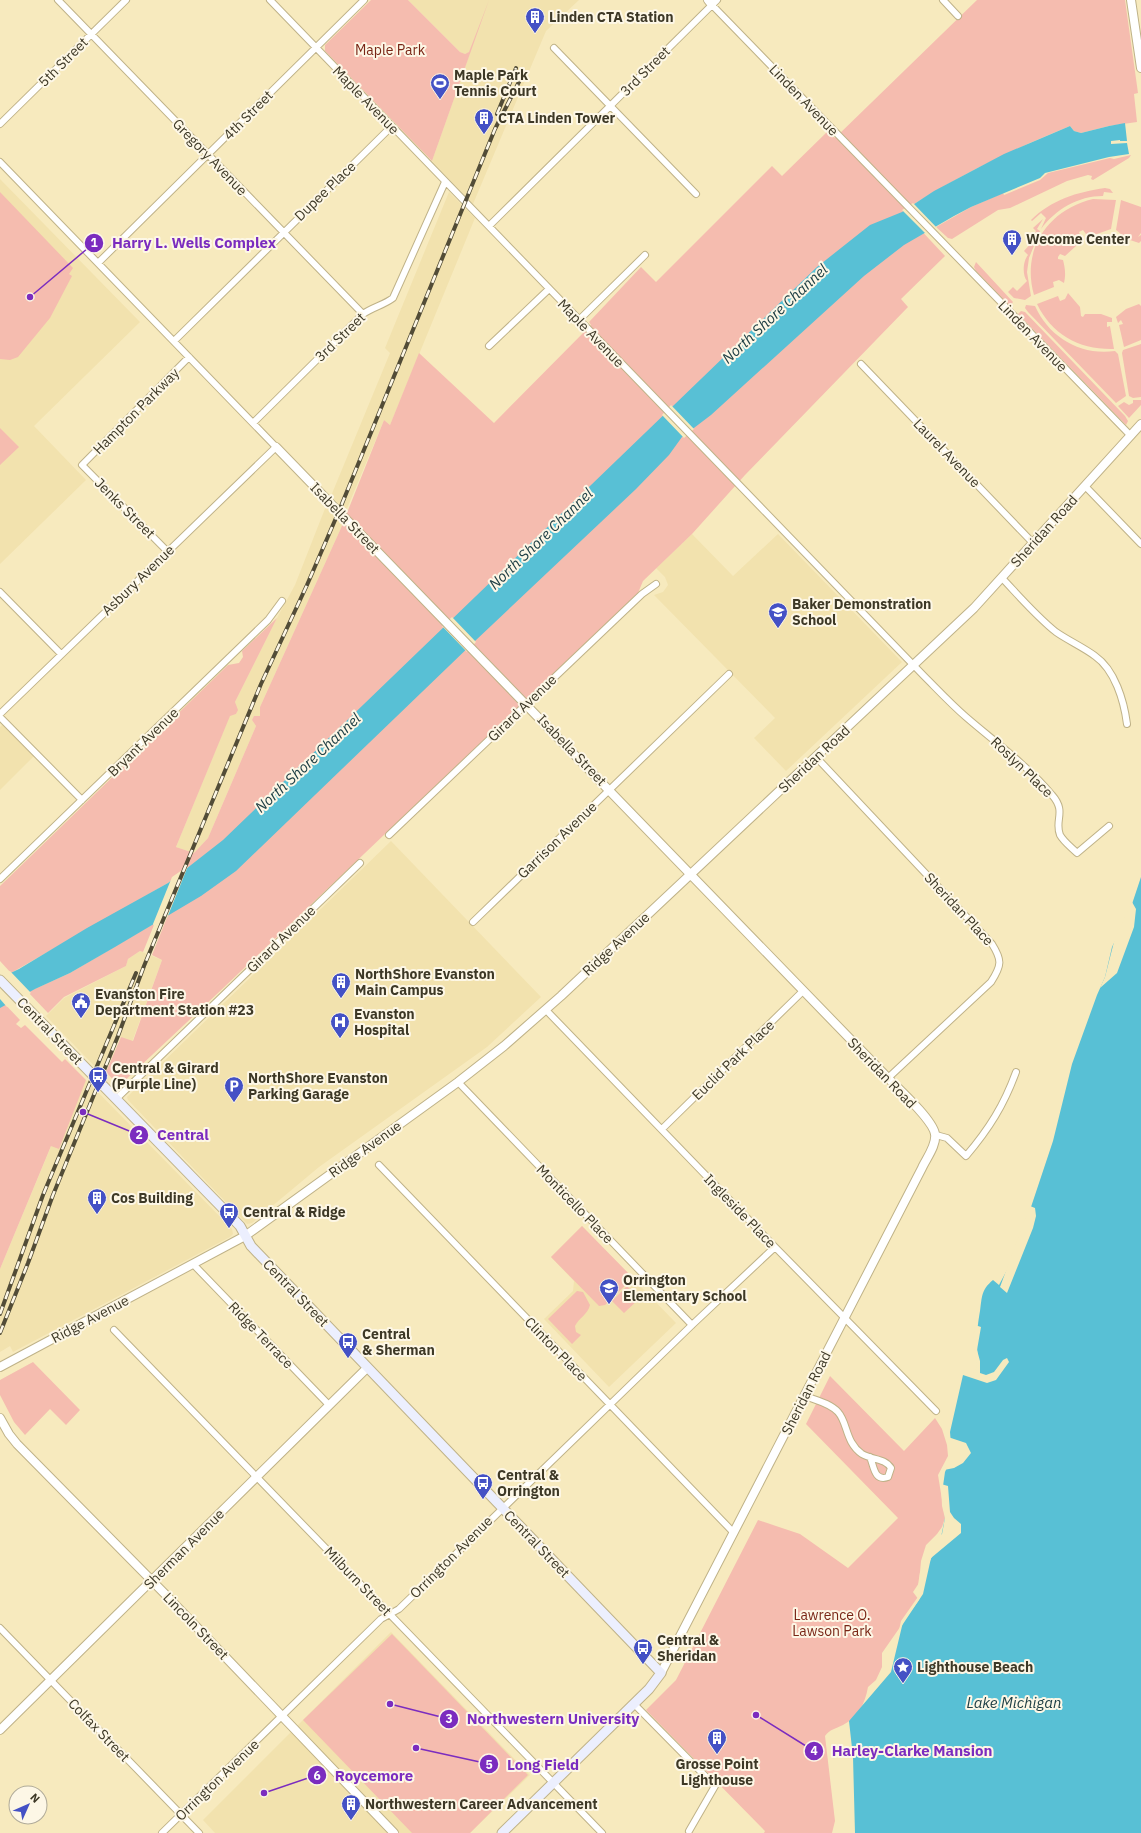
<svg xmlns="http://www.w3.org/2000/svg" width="1141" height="1833" font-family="'IBM Plex Sans',sans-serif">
	<rect width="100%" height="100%" fill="#f7eabe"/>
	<path fill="#f2e2ae" d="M408 0H579L546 31 473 204 432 161 470 53 464 54 460 52Z
		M0 179 140 322 34 426 86 480 0 564Z
		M449 192 475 218 390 425 384 420 346 511 331 496 390 353 385 348Z
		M326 506 343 522 341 528 260 707V717L252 720 256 726 208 838 194 853 176 847 230 715 236 714 237 711 235 702 277 618 295 585Z
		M692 534 733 576 778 534 902 662 786 771 754 738 775 718 654 595 663 592 668 585 665 577 656 568Z
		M4 723 35 755 0 790V727Z
		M391 841 541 997 487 1047 319 1167 252 1223 247 1224 128 1100 127 1097Z
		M140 951 162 960 132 1042 120 1037 104 1076 46 1016 64 998 126 966 128 959Z
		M86 1080 232 1229 233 1234 230 1237 13 1352 10 1346 0 1352V1269L57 1132Z
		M582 1226 676 1323 609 1387 544 1319 573 1291 574 1281 551 1257Z
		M391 1632 530 1775 470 1833H215L203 1820Z"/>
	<path fill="#f5bcaf" d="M371 0H408L460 52 465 54 469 52 489 0 432 161 325 51V45Z
		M977 0H1125L1138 93 1134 94 1137 122 1109 126 1081 133 1074 131 1070 126C1011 150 956 177 903 211L945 256 901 299 908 307 745 475 692 534 643 581 638 593 218 993 119 1086 106 1072 121 1037 133 1041 162 960 152 955 186 870 168 883 11 973 0 961V886L228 665 239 663 243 657 242 651 277 618 235 702 238 710 236 714 230 716 176 847 194 853 208 838 256 726 252 720 254 716H260V707L341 528 384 420 390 425 419 353 494 423 591 325 589 322 641 267 656 282 772 166 782 176 828 131 835 138Z
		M1131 155 1129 158 1093 180 1091 179 1092 176 1088 175 1067 181 1010 208 998 210 952 239 948 238 936 227 971 207 1003 193 1004 195 1040 180 1048 173 1110 158 1114 159Z
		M1105 188 1110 189 1113 193 1104 192 1103 196C1078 196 1056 209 1041 229L1046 218 1041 213 1032 221 1031 220C1051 200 1077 192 1105 188Z
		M0 192 73 268 69 274 72 276 50 318 18 357 10 360 0 359Z
		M1093 199 1116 200 1111 229 1097 234H1086L1083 230 1079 232 1081 237 1076 246 1065 256 1060 254 1058 257V259L1063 260C1065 268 1066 274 1064 283L1059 280 1053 282 1054 287 1034 295C1021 249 1048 210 1093 199Z
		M1121 200 1141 207V233L1138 237 1141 235V241L1139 243 1127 239 1116 230Z
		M1043 219 1037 229 1040 231 1029 258 1027 272 1031 296 1025 300 1014 298 1008 292 1013 287 1017 291 1027 281C1022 275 1023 261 1028 255L1024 251 1033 241 1032 239 1035 236 1034 234 1036 231 1033 228Z
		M976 262 1013 302 1010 306 976 271 974 267Z
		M1068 293 1080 307 1081 316 1083 317 1085 314H1101L1112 318V322H1107V327L1110 326 1114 349C1080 350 1052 335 1037 304L1058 296 1060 301 1065 299Z
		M1139 304 1141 306V313L1139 310 1141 313V340L1124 347 1119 325 1123 324 1121 320 1118 323 1116 317 1126 309Z
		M1026 305 1035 306C1049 337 1080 356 1115 351L1118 354 1126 396 1116 403 1028 312 1025 308Z
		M1021 311 1025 312 1125 416 1128 421 1126 425 1018 314Z
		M1141 344V397L1133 398 1129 396 1122 353 1123 350Z
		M1133 400H1141V405L1129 418 1118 406 1124 402 1129 405 1133 403Z
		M0 428 19 447 0 465Z
		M153 924 154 925 143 952 140 951 128 959 126 966 64 997 48 1013 28 992 70 973Z
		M0 999 20 1020 16 1024 21 1028 25 1025 62 1062 65 1059 86 1080 59 1149 51 1146 0 1269Z
		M582 1226 633 1278 605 1305 599 1306 551 1257Z
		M627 1286 639 1299 624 1313 612 1301Z
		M577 1291 583 1292 590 1305C588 1314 579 1318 575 1326L576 1332 581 1335 572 1344 548 1319Z
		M33 1362 80 1410 66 1425 50 1409 25 1435 14 1422 0 1395V1380Z
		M830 1376 904 1451 935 1418 942 1429 947 1445 948 1456 938 1475 945 1518 942 1527 937 1534 926 1545 921 1561 919 1583 913 1592 919 1600 882 1653V1667L876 1680 868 1687C865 1704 858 1717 843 1725 835 1729 830 1729 825 1736L835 1821 832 1833H764L765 1831 646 1710 676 1680 758 1520 800 1534 848 1568 898 1518 806 1424Z
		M392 1634 528 1775 470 1833H412L303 1720Z"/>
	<path fill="#58c0d5" d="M1125 123 1127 141H1120V140L1111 141V144L1127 143 1129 154 1109 157 1045 173 1040 178 971 207 954 216 904 245 864 276 711 415 682 437 669 455 636 489 475 641 236 871 201 896 115 947 70 973 35 989 0 1008V978L19 969 87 928 168 883 223 840 817 267 870 225 902 212 934 191 1004 154 1070 126 1074 131 1081 133 1109 126Z
		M1141 877V1833H855L853 1757 849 1721 891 1672 903 1622 919 1600 929 1563 941 1537 945 1518 943 1486 945 1472 952 1457 950 1432 963 1375H974L979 1367C976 1343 976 1335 980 1311 982 1297 981 1290 993 1280L999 1285 1015 1255 1053 1141 1072 1064 1097 995 1105 977 1112 947 1130 910Z"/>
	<path fill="#f7eabe" d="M913 203 937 228 926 234 902 210Z
		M671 405 694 429 684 438 662 415Z
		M452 617 476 642 467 652 442 626Z
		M188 866 167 918 154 926 153 924 172 877Z
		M1132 902 1136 909 1134 927 1117 973 1100 988 1105 977 1115 938Z
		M10 971 31 993 7 1007 0 999V976Z
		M1030 1206 1035 1208 1036 1216 1033 1228 1007 1293 1000 1287Z
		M975 1325 981 1327 977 1350 980 1361V1373L986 1375 994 1372 1003 1360 1007 1358 1009 1362 996 1380 987 1383 963 1375 964 1373H973L977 1367 973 1340Z
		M948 1437 966 1443 971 1453 963 1463 954 1468 944 1470 950 1456Z
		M941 1484 948 1486 950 1512 954 1518 961 1524V1533L931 1558 923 1594 899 1630 901 1621 920 1594 918 1585 920 1572 934 1549 938 1537 942 1534 945 1518 942 1506Z"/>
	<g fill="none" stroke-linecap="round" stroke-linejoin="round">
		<g stroke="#bfb288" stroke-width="8">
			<path id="minor" d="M58 0 363 314
				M270 0 924 676C938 690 951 704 966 717 995 742 1027 765 1052 795 1067 812 1054 820 1060 835 1064 842 1071 847 1077 853L1109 826
				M943 0 958 16
				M712 5 1131 436
				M554 48 696 194
				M0 124 126 0
				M0 162 276 447 0 714
				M489 226 717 0
				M98 263 364 0
				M579 320 645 255
				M174 341 392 126
				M489 346 549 289
				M861 364 1033 543
				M253 423 363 314C373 307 384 305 393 298L445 182
				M1085 486 1141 544
				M168 552 82 465 189 357
				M1002 578C1019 596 1036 616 1056 632 1069 641 1083 647 1095 656 1115 670 1124 701 1127 724
				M0 592 61 654
				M0 717 82 800
				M816 757 992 944C1002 960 1002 965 991 982L888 1078
				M389 835 642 594 656 584
				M0 879 268 620 282 601
				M473 922 729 674
				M546 1010 775 1247 936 1411
				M458 1082 692 1325
				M116 1099 360 863
				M662 1129 803 991
				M936 1135 947 1138 966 1156C989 1129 1004 1105 1016 1072
				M379 1165 734 1533
				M193 1264 329 1405
				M114 1330 602 1833
				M805 1396C815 1400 830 1403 838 1412 848 1423 845 1442 862 1454 872 1460 885 1458 891 1468L888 1477C874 1482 874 1466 870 1457
				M0 1628 199 1833
				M634 1704 715 1786 689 1831
				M162 1833 381 1619 399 1609 692 1325 775 1247"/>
		</g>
		<g stroke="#bfb288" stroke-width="10">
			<path id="tertiary" d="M708 0 712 5
				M1131 0 1141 68
				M276 447 888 1078C899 1089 933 1120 935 1134 937 1145 926 1159 922 1168L661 1673
				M0 1367 245 1236 458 1082 504 1046 561 996 974 608 1141 424
				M0 1418 9 1434 17 1444 165 1594 394 1833
				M0 1730 367 1368"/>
		</g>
		<g stroke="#bfb288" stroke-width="11">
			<path id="secondary" d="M0 980 240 1226 251 1246 661 1673 649 1689 502 1833"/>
		</g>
		<use href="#minor" stroke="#fff" stroke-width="6"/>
		<use href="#tertiary" stroke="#fff" stroke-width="8"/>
		<use href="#secondary" stroke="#eceffe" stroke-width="9"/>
		<g stroke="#524c37" stroke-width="4">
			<path id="rail" d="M497 114 516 68
				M0 1314 43 1195 136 973
				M0 1333 28 1263 53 1195 118 1036 144 966 261 684 307 585 339 511 495 129 524 72"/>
		</g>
		<use href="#rail" stroke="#fdf7e6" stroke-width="2.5" stroke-dasharray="8" stroke-linecap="butt"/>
	</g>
	<defs>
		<g id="building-pin" transform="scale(1)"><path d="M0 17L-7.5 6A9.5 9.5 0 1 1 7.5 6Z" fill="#4451c5" stroke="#fdf7e6"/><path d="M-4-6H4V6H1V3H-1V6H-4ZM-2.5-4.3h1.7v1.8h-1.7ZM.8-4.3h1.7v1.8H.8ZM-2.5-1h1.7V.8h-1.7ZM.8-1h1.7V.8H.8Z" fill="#fff"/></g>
		<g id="stadium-pin" transform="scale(1)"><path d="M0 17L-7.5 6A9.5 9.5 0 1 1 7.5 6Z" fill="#4451c5" stroke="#fdf7e6"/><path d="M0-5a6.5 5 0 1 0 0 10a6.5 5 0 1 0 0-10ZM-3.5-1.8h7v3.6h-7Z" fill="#fff"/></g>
		<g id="school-pin" transform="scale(1)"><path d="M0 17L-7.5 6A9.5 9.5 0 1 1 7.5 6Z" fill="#4451c5" stroke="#fdf7e6"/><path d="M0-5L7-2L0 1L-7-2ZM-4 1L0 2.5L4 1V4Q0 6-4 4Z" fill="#fff"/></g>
		<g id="civic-pin" transform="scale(1)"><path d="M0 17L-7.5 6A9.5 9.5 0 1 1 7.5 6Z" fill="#4451c5" stroke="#fdf7e6"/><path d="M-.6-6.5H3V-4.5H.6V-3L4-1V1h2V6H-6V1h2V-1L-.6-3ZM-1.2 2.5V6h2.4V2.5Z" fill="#fff"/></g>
		<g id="hospital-pin" transform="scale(1)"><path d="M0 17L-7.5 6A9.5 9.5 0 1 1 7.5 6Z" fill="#4451c5" stroke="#fdf7e6"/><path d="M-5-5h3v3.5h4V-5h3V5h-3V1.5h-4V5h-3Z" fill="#fff"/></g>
		<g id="bus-pin" transform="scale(1)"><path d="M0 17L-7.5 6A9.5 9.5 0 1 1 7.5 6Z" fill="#4451c5" stroke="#fdf7e6"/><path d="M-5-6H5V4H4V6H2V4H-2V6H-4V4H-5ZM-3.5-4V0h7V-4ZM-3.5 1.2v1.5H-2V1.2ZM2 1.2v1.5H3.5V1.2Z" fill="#fff"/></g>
		<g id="parking-pin" transform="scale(1)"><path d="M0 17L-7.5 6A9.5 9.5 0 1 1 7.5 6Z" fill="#4451c5" stroke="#fdf7e6"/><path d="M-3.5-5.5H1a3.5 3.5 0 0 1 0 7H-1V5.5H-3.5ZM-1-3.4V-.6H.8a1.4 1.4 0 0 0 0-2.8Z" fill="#fff"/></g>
		<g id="sight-pin" transform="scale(1)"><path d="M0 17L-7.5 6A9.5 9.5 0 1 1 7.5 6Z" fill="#4451c5" stroke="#fdf7e6"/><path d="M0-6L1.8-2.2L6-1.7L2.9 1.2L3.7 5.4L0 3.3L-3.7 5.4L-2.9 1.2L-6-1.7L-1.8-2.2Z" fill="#fff"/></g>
	</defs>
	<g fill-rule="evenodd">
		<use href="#building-pin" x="535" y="17"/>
		<use href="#stadium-pin" x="440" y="83"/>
		<use href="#building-pin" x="484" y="118"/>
		<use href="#building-pin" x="1012" y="239"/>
		<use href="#school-pin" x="778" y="612"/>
		<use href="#building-pin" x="341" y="982"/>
		<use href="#civic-pin" x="81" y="1002"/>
		<use href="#hospital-pin" x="340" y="1022"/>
		<use href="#bus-pin" x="98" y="1076"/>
		<use href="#parking-pin" x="234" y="1086"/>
		<use href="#building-pin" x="97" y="1198"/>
		<use href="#bus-pin" x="229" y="1212"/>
		<use href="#school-pin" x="609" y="1288"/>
		<use href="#bus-pin" x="348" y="1342"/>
		<use href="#bus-pin" x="483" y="1483"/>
		<use href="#bus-pin" x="643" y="1648"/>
		<use href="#sight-pin" x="903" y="1667"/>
		<use href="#building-pin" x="717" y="1738"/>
		<use href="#building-pin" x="351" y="1804"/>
	</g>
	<g text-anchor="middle" stroke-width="4" stroke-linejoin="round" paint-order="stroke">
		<g font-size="14" font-weight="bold" fill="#3d3826" stroke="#fdf7e6" text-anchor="start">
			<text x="549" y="22">Linden CTA Station</text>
			<text x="454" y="80">Maple Park<tspan x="454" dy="16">Tennis Court</tspan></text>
			<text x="498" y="123">CTA Linden Tower</text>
			<text x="1026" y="244">Wecome Center</text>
			<text x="792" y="609">Baker Demonstration<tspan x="792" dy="16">School</tspan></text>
			<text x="355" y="979">NorthShore Evanston<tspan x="355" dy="16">Main Campus</tspan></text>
			<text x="95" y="999">Evanston Fire<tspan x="95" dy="16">Department Station #23</tspan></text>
			<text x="354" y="1019">Evanston<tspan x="354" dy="16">Hospital</tspan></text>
			<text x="112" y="1073">Central &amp; Girard<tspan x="112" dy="16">(Purple Line)</tspan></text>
			<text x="248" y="1083">NorthShore Evanston<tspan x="248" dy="16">Parking Garage</tspan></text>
			<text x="111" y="1203">Cos Building</text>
			<text x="243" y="1217">Central &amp; Ridge</text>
			<text x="623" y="1285">Orrington<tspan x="623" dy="16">Elementary School</tspan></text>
			<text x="362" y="1339">Central<tspan x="362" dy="16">&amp; Sherman</tspan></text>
			<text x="497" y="1480">Central &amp;<tspan x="497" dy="16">Orrington</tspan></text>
			<text x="657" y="1645">Central &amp;<tspan x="657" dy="16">Sheridan</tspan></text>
			<text x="917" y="1672">Lighthouse Beach</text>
			<text x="717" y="1769" text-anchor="middle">Grosse Point<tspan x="717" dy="16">Lighthouse</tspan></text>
			<text x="365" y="1809">Northwestern Career Advancement</text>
		</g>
		<g font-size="14" fill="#792616" stroke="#fdf7e6">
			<text x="390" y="55">Maple Park</text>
			<text x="832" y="1620">Lawrence O.<tspan x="832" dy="16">Lawson Park</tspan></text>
		</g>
		<g font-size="14" fill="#3d3826" stroke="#fdf7e6">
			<text transform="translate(63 62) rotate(-45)" y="5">5th Street</text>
			<text transform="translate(645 71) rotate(-45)" y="5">3rd Street</text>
			<text transform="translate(366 100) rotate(46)" y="5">Maple Avenue</text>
			<text transform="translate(804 100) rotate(46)" y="5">Linden Avenue</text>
			<text transform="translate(248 115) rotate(-45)" y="5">4th Street</text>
			<text transform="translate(210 157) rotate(46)" y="5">Gregory Avenue</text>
			<text transform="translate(325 191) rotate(-44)" y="5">Dupee Place</text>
			<text transform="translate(591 333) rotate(46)" y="5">Maple Avenue</text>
			<text transform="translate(1033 336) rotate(46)" y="5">Linden Avenue</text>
			<text transform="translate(340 337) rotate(-44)" y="5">3rd Street</text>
			<text transform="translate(136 411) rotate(-45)" y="5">Hampton Parkway</text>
			<text transform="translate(947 453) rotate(46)" y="5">Laurel Avenue</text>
			<text transform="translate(125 508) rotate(45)" y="5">Jenks Street</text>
			<text transform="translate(345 518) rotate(46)" y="5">Isabella Street</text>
			<text transform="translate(1044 531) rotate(-48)" y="5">Sheridan Road</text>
			<text transform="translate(138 580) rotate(-44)" y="5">Asbury Avenue</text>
			<text transform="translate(522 708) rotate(-44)" y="5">Girard Avenue</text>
			<text transform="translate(143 742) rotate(-44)" y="5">Bryant Avenue</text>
			<text transform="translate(572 750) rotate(46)" y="5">Isabella Street</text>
			<text transform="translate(814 759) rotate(-43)" y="5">Sheridan Road</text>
			<text transform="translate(1022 767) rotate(44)" y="5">Roslyn Place</text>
			<text transform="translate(557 840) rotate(-44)" y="5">Garrison Avenue</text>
			<text transform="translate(959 909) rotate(47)" y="5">Sheridan Place</text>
			<text transform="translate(281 939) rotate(-44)" y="5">Girard Avenue</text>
			<text transform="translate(616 944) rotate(-43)" y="5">Ridge Avenue</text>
			<text transform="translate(50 1031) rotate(46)" y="5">Central Street</text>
			<text transform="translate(733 1060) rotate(-44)" y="5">Euclid Park Place</text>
			<text transform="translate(882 1073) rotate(46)" y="5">Sheridan Road</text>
			<text transform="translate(365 1149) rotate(-36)" y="5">Ridge Avenue</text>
			<text transform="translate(575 1204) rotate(46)" y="5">Monticello Place</text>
			<text transform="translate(740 1211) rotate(46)" y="5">Ingleside Place</text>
			<text transform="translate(296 1293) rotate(46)" y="5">Central Street</text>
			<text transform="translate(90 1319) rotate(-28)" y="5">Ridge Avenue</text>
			<text transform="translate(261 1335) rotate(46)" y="5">Ridge Terrace</text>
			<text transform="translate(556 1349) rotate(46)" y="5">Clinton Place</text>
			<text transform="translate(806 1393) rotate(-63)" y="5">Sheridan Road</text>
			<text transform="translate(537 1544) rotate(46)" y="5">Central Street</text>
			<text transform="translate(184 1549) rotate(-45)" y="5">Sherman Avenue</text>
			<text transform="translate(451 1557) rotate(-45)" y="5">Orrington Avenue</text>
			<text transform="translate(358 1581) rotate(46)" y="5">Milburn Street</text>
			<text transform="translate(196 1626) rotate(46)" y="5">Lincoln Street</text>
			<text transform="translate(99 1730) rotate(46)" y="5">Colfax Street</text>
			<text transform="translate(217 1780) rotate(-44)" y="5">Orrington Avenue</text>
		</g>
		<g font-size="15" font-style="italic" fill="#204046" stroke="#fdf7e6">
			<text transform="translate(775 314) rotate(-43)" y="5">North Shore Channel</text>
			<text transform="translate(541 539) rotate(-44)" y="5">North Shore Channel</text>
			<text transform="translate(308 763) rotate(-43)" y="5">North Shore Channel</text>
			<text x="1014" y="1708">Lake Michigan</text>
		</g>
	</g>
	<path fill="none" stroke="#7b2cbf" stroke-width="1.5" d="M30 297L94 243M83 1112L139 1135M390 1704L449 1719M756 1715L814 1751M416 1748L489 1764M264 1793L317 1775"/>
	<g fill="#7b2cbf" stroke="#fdf7e6" stroke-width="1.5">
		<circle cx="30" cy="297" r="4"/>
		<circle cx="83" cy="1112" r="4"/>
		<circle cx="390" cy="1704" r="4"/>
		<circle cx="756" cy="1715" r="4"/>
		<circle cx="416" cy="1748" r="4"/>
		<circle cx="264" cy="1793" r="4"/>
		<circle cx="94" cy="243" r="10"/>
		<circle cx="139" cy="1135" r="10"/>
		<circle cx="449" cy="1719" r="10"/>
		<circle cx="814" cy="1751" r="10"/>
		<circle cx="489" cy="1764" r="10"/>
		<circle cx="317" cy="1775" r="10"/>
	</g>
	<g font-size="12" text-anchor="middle" font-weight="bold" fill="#fff">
		<text x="94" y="247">1</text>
		<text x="139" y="1139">2</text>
		<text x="449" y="1723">3</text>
		<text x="814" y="1755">4</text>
		<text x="489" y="1769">5</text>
		<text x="317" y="1780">6</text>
	</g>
	<g font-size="15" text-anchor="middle" font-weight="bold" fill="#7b2cbf" stroke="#fdf7e6" stroke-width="4" stroke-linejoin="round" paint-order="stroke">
		<text x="194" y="248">Harry L. Wells Complex</text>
		<text x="183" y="1140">Central</text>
		<text x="553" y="1724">Northwestern University</text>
		<text x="912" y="1756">Harley-Clarke Mansion</text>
		<text x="543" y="1770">Long Field</text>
		<text x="374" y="1781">Roycemore</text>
	</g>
	<g transform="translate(28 1805) rotate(45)"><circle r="19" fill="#fdf7e6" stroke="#b0ab99"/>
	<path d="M0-3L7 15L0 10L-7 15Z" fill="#4451c5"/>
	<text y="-6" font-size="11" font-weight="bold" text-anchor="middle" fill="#3d3826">N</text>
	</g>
</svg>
